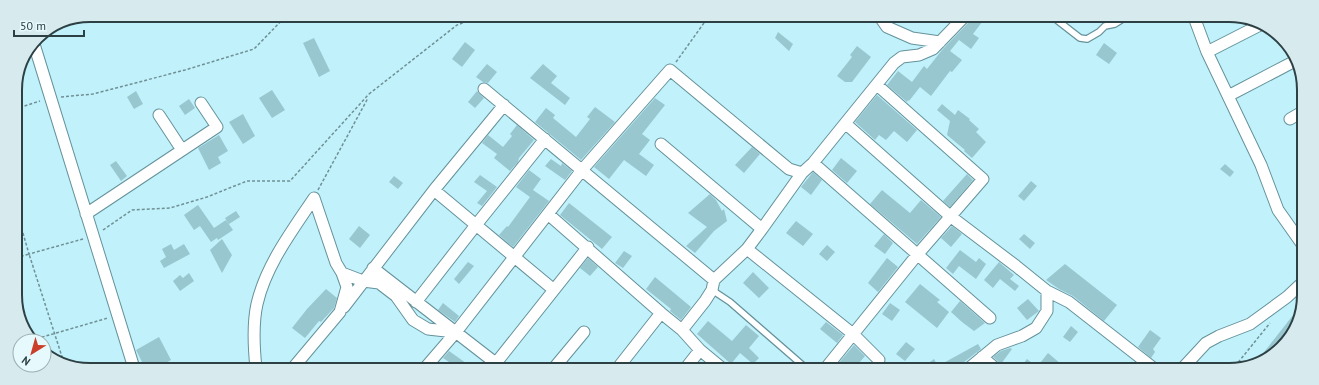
<svg xmlns="http://www.w3.org/2000/svg" width="1319" height="385" font-family="'PT Sans',sans-serif">
	<rect width="100%" height="100%" fill="#c1f1fb"/>
	<path fill="#98c7d0" d="M972 17H975L982 22 973 34 979 38 971 49 959 40 950 51 962 60 952 72 950 71 931 96 920 87 909 101 908 100 907 102 887 85 898 71 912 82 924 66 927 69 942 50 969 22Z
		M778 32 793 44 789 51 775 38Z
		M314 38 330 71 319 77 303 43Z
		M465 42 475 50 462 67 452 59Z
		M1104 43 1117 53 1109 64 1096 55Z
		M857 46 871 57 852 82H845L837 76 852 57 850 55Z
		M487 64 497 72 488 83 483 82 476 77Z
		M543 64 557 76 551 83 570 98 565 105 530 78Z
		M272 90 285 110 272 118 259 98Z
		M136 91 143 104 134 109 127 97Z
		M477 91 484 98 475 108 468 102Z
		M877 95 917 130 907 142 894 131 886 140 879 135 875 140 855 122Z
		M655 98 665 105 642 134 650 140 639 154 654 165 646 176 624 160 609 179 594 167Z
		M189 99 195 108 185 115 179 106Z
		M942 104 955 115 958 110 970 119 969 120 979 129 976 132 986 142 972 158 964 151 965 150 947 135 950 121 937 110Z
		M595 107 615 122 581 160 535 122 546 108 555 115 553 118 576 137 590 119 587 117Z
		M243 114 255 136 243 144 229 122Z
		M517 125 534 140 519 158 518 162 510 171 494 158 497 154 482 143 488 135 503 147 512 136 510 134Z
		M219 135 228 151 218 157 221 163 209 170 198 148Z
		M752 147 760 154 744 173 735 165Z
		M841 158 857 171 847 183 832 170Z
		M551 159 561 166 562 163 572 171 565 180 545 166Z
		M116 161 127 176 121 181 110 165Z
		M1225 164 1234 172 1230 177 1220 169Z
		M529 170 541 179 533 190 549 201 513 247 499 235 507 226 508 227 530 197 516 187Z
		M813 172 822 180 811 195 801 187Z
		M967 174 973 180 950 207 943 201Z
		M480 175 497 187 482 206 477 203 487 191 474 182Z
		M394 176 403 183 398 189 389 182Z
		M1031 181 1037 186 1024 201 1018 196Z
		M882 190 910 213 921 200 941 217 917 244 870 204Z
		M710 194 716 200 722 211 724 209 727 221 714 231 695 253 686 246 707 227 688 213Z
		M569 203 612 237 602 249 560 215Z
		M198 205 214 228 226 220 233 230 218 240 217 238 211 242 200 226 194 230 184 215Z
		M236 211 240 217 229 224 225 218Z
		M796 221 813 234 803 246 786 233Z
		M359 226 370 235 360 248 349 239Z
		M952 226 962 234 951 247 941 238Z
		M884 234 893 243 885 254 874 246Z
		M1024 234 1035 243 1030 249 1019 239Z
		M222 239 232 255 222 273 210 250Z
		M171 244 174 250 184 244 190 254 164 268 160 261 166 257 162 249Z
		M827 245 835 252 827 261 819 254Z
		M960 250 976 262 979 258 986 264 976 279 959 266 953 274 946 268Z
		M624 251 632 256 623 268 615 263Z
		M588 258 598 267 590 276 580 268Z
		M887 258 898 267 878 292 868 283Z
		M468 262 474 266 459 284 454 279Z
		M999 262 1014 275 1010 279 1019 286 1015 291 1000 279 993 288 984 280Z
		M1065 264 1117 305 1104 321 1073 296 1059 289 1046 280Z
		M753 272 769 288 759 298 743 283Z
		M189 273 194 281 180 291 173 281 180 275 183 278Z
		M655 277 691 307 681 320 670 311 671 309 646 289Z
		M920 284 940 300 937 302 949 312 937 328 905 302Z
		M326 289 337 298 334 308 321 322 319 321 305 338 292 328 307 309Z
		M1028 299 1039 311 1027 320 1017 308Z
		M960 301 985 323 974 331 962 322 951 312Z
		M443 303 459 316 455 322 438 310Z
		M890 303 900 310 892 321 882 314Z
		M1301 305V314L1275 354 1257 361Z
		M708 321 732 341 746 325 759 336 749 348 759 358 753 364 740 353 731 364 697 334Z
		M826 322 843 335 837 343 820 329Z
		M1071 326 1078 332 1070 342 1063 337Z
		M1150 330 1161 338 1153 349 1155 352 1151 358 1138 347Z
		M159 337 171 360 158 368H145L136 350Z
		M906 342 915 349 905 361 896 354Z
		M978 344 981 349 955 369H920L934 359 938 366Z
		M854 345 865 356 854 369H842L837 365Z
		M1010 348 1012 349 1001 364 993 357 1001 351Z
		M449 351 473 368H445L449 362 443 358Z
		M1048 353 1068 370 1019 369 1027 359 1037 367Z"/>
	<g fill="none" stroke-linecap="round" stroke-linejoin="round">
		<g stroke="#65929b" stroke-width="8">
			<path id="service" d="M1053 17 1080 38 1087 39 1099 32 1105 26 1115 24 1126 17
				M712 290 730 302 807 369"/>
		</g>
		<g stroke="#65929b" stroke-width="13">
			<path id="minor" d="M880 17 887 27 912 38 940 42
				M1194 17 1207 52 1261 165 1278 210 1302 244
				M34 44 134 368
				M1207 52 1260 25
				M484 89 714 280
				M1228 96 1295 61
				M159 115 182 150
				M1290 119 1302 112
				M846 124 950 216 1016 266 1047 291 1069 302 1156 370
				M545 139 476 225 554 290
				M661 144 762 229
				M813 163 990 318
				M86 214 217 127 201 103
				M548 214 661 313 682 330 700 350 723 369
				M747 249 853 334 879 360
				M373 268 502 368
				M342 273 363 281 379 283 396 296 413 320 428 329 455 332
				M416 302 476 225 434 190
				M344 307 434 190 504 105
				M682 330 705 301 712 290 714 280 747 249 762 229 802 173 813 163 894 63 902 57 919 55 933 49 964 17
				M982 357 996 369
				M256 368C254 349 253 322 257 304 266 265 292 231 314 198L336 263 342 273 347 287 340 312 293 368
				M425 368 456 332 582 170 670 70 789 169 802 173
				M492 368 588 247
				M554 368 584 332
				M617 369 661 313
				M685 369 700 350
				M825 369 917 255 983 179 877 85
				M968 369 997 345 1022 336 1036 328 1047 311V291
				M1181 370 1206 343 1219 336 1250 324 1287 297 1302 283"/>
		</g>
		<path stroke="#709096" stroke-width="1.5" stroke-dasharray="3 2" stroke-linecap="butt" d="M676 62 709 16
			M369 94 457 25 482 16
			M61 97 93 94 185 70 254 49 287 15
			M15 109 40 101
			M318 190 368 98
			M16 209 29 254 83 239
			M103 230 132 210 170 208 207 197 247 181H290L369 94
			M16 258 29 254 64 363
			M32 340 108 318
			M1232 370 1270 323"/>
		<use href="#service" stroke="#fff" stroke-width="5.5"/>
		<use href="#minor" stroke="#fff" stroke-width="11"/>
	</g>
	<path d="M0 0H1319V385H0ZM90 22H1229A68 68 0 0 1 1297 90V295A68 68 0 0 1 1229 363H90A68 68 0 0 1 22 295V90A68 68 0 0 1 90 22Z" fill="#d7eaed" fill-rule="evenodd"/>
	<path fill="none" stroke="#2d4044" stroke-width="2" d="M90 22H1229A68 68 0 0 1 1297 90V295A68 68 0 0 1 1229 363H90A68 68 0 0 1 22 295V90A68 68 0 0 1 90 22Z"/>
	<g transform="translate(32 353) rotate(217)"><circle r="19" fill="#e6f9fc" stroke="#9cafb2"/>
	<path d="M0-3L7 15L0 10L-7 15Z" fill="#cb3f2a"/>
	<text y="-6" font-size="11" font-weight="bold" text-anchor="middle" fill="#2d4044">N</text>
	</g>
	<path d="M14 30v6h70v-6" fill="none" stroke="#2d4044" stroke-width="2"/>
	<text x="20" y="30" font-size="12" fill="#2d4044" stroke="#e6f9fc" stroke-width="3" paint-order="stroke">50 m</text>
</svg>
